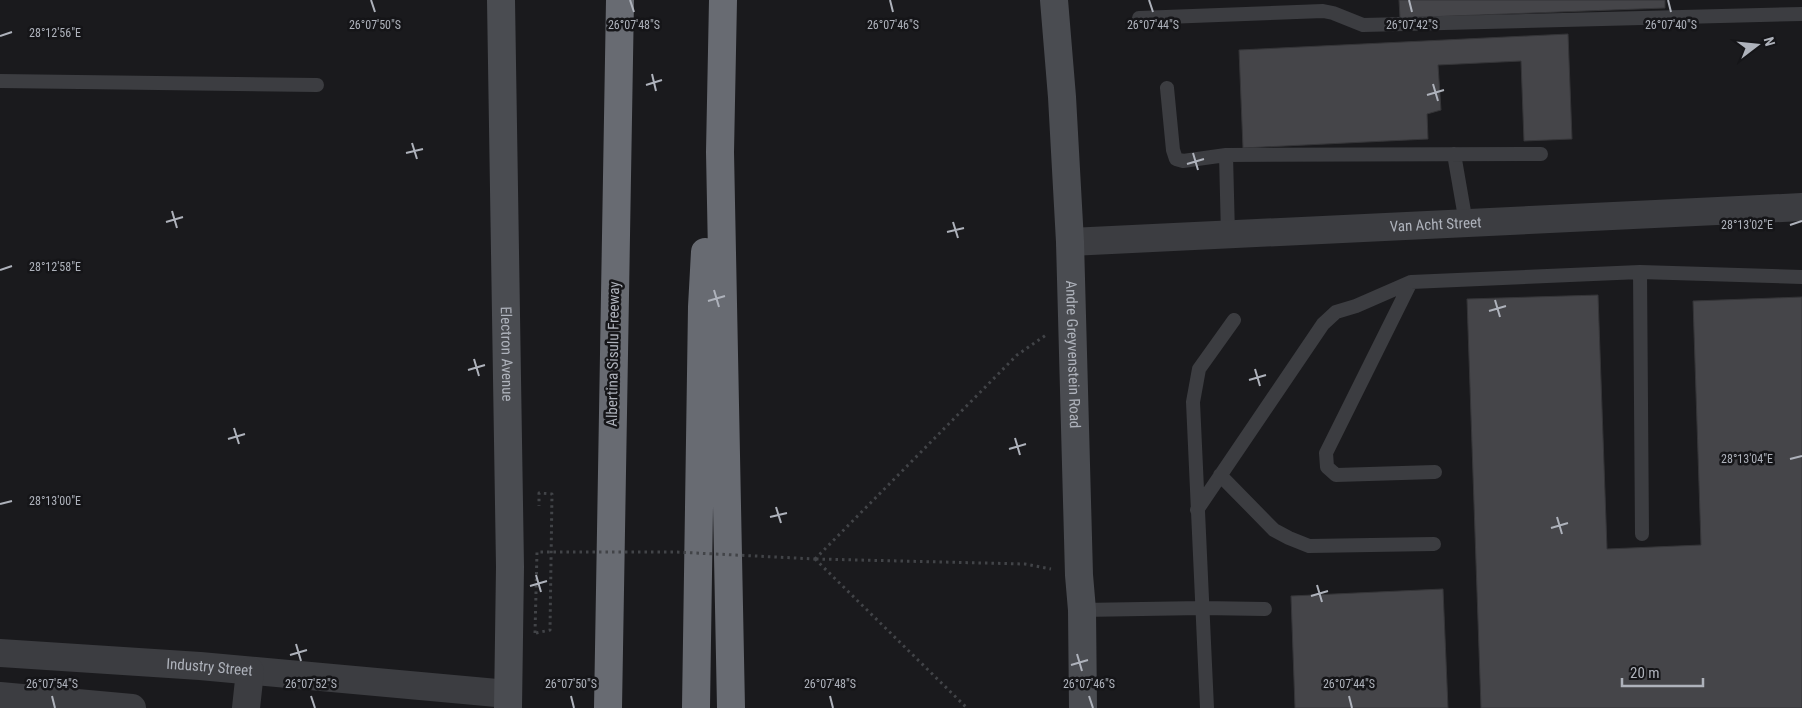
<svg xmlns="http://www.w3.org/2000/svg" width="1802" height="708" font-family="'Roboto Condensed',sans-serif">
	<rect width="100%" height="100%" fill="#1a1a1d"/>
	<path fill="#454549" stroke="#353538" d="M1399 0H1665V8L1400 18Z
		M1568 34 1572 139 1524 141 1521 61 1438 65 1441 110 1427 114 1428 139 1243 148 1239 50Z
		M1598 295 1607 549 1701 545 1693 301 1802 297V708H1481L1467 299Z
		M1443 589 1448 708H1295L1291 596Z"/>
	<g fill="none" stroke-linecap="round" stroke-linejoin="round">
		<path stroke="#424448" stroke-width="3" stroke-dasharray="2.5 4" stroke-linecap="butt" d="M815 559 1017 355 1046 335
			M815 559 967 708
			M816 559 1025 564 1051 569
			M536 633 550 630 552 494 539 493V506"/>
		<path stroke="#3c3d41" stroke-width="14" d="M1139 18 1323 11 1333 13 1363 25 1802 14
			M0 81 317 85
			M1167 88 1173 150 1176 159 1183 161 1226 155 1541 154
			M1454 154 1466 223
			M1226 155 1228 235
			M1640 272 1642 534
			M1411 282 1326 453 1327 467 1336 475 1435 472
			M1220 475 1274 530 1289 538 1309 546 1434 544
			M1197 510 1323 324 1336 312 1356 306 1411 282 1640 272 1802 277
			M1082 610 1202 608 1265 609
			M1207 708 1193 402 1199 369 1234 320"/>
		<g stroke="#3c3d41" stroke-width="28">
			<path id="s1" d="M1070 242 1802 207"/>
			<path id="s2" d="M0 653 200 666 508 694"/>
			<path d="M0 696 132 708"/>
			<path d="M246 708 250 671"/>
		</g>
		<g stroke="#4a4c51" stroke-width="28">
			<path id="s3" d="M501 0 510 567 508 708"/>
			<path id="s4" d="M1054 0 1062 97 1070 242 1079 575 1082 610 1083 708"/>
		</g>
		<path stroke="#686b72" stroke-width="28" d="M723 0 720 152 731 708
			M608 708 620 0
			M696 708 702 307 705 252"/>
		<path stroke="#424448" stroke-width="3" stroke-dasharray="2.5 4" stroke-linecap="butt" d="M535 633 537 552H675L815 559"/>
	</g>
	<path fill="none" stroke="#aeb2bb" stroke-width="2" d="M371 0 375 12M630 0 634 12M890 0 893 12M1149 0 1153 12M1409 0 1412 12M1668 0 1671 12M0 36 12 32M652 74 656 91M1433 84 1438 101M646 85 662 80M1427 95 1444 90M412 143 417 159M406 153 423 149M1193 153 1198 170M1187 164 1204 159M172 211 177 228M166 222 183 217M953 222 958 238M1790 225 1802 221M947 232 964 228M0 270 12 266M714 290 719 307M1495 300 1500 317M708 301 725 296M1489 311 1506 306M474 359 479 376M1255 369 1260 386M468 370 485 365M1249 380 1266 375M234 428 239 444M1015 438 1020 455M228 439 245 434M1009 449 1026 444M1790 459 1802 456M0 504 12 501M776 507 781 523M770 517 787 513M1557 517 1562 534M1551 528 1568 523M536 575 541 592M1317 585 1322 602M530 586 547 581M1311 596 1328 591M296 644 301 661M1077 654 1082 671M290 655 307 650M1071 665 1088 660M52 696 55 708M311 696 315 708M571 696 574 708M830 696 833 708M1089 696 1093 708M1349 696 1352 708"/>
	<g text-anchor="middle" stroke-width="5" stroke-linejoin="round" paint-order="stroke">
		<g font-size="15" fill="#aeb2bb" stroke="#151518">
			<text dy="5" stroke="none"><textPath href="#s1" startOffset="366">Van Acht Street</textPath></text>
			<text dy="5" stroke="none"><textPath href="#s3" startOffset="354">Electron Avenue</textPath></text>
			<text transform="translate(613 354) rotate(-89)" y="5">Albertina Sisulu Freeway</text>
			<text dy="5" stroke="none"><textPath href="#s4" startOffset="355">Andre Greyvenstein Road</textPath></text>
			<text dy="5" stroke="none"><textPath href="#s2" startOffset="210">Industry Street</textPath></text>
		</g>
	</g>
	<g font-size="12" text-anchor="middle" fill="#aeb2bb" stroke="#151518" stroke-width="5" stroke-linejoin="round" paint-order="stroke">
		<text x="375" y="29">26°07'50"S</text>
		<text x="634" y="29">26°07'48"S</text>
		<text x="893" y="29">26°07'46"S</text>
		<text x="1153" y="29">26°07'44"S</text>
		<text x="1412" y="29">26°07'42"S</text>
		<text x="1671" y="29">26°07'40"S</text>
		<text x="55" y="37">28°12'56"E</text>
		<text x="1747" y="229">28°13'02"E</text>
		<text x="55" y="271">28°12'58"E</text>
		<text x="1747" y="463">28°13'04"E</text>
		<text x="55" y="505">28°13'00"E</text>
		<text x="52" y="688">26°07'54"S</text>
		<text x="311" y="688">26°07'52"S</text>
		<text x="571" y="688">26°07'50"S</text>
		<text x="830" y="688">26°07'48"S</text>
		<text x="1089" y="688">26°07'46"S</text>
		<text x="1349" y="688">26°07'44"S</text>
	</g>
	<g transform="translate(1757 45) rotate(74)" stroke="#151518" stroke-width="4" paint-order="stroke">
	<path d="M0-4L9 19L0 12L-9 19Z" fill="#aeb2bb"/>
	<text y="-8" font-size="14" font-weight="bold" text-anchor="middle" fill="#aeb2bb">N</text>
	</g>
	<path d="M1622 678v8h81v-8" fill="none" stroke="#aeb2bb" stroke-width="2.5"/>
	<text x="1630" y="678" font-size="15" fill="#aeb2bb" stroke="#151518" stroke-width="4" paint-order="stroke">20 m</text>
</svg>
